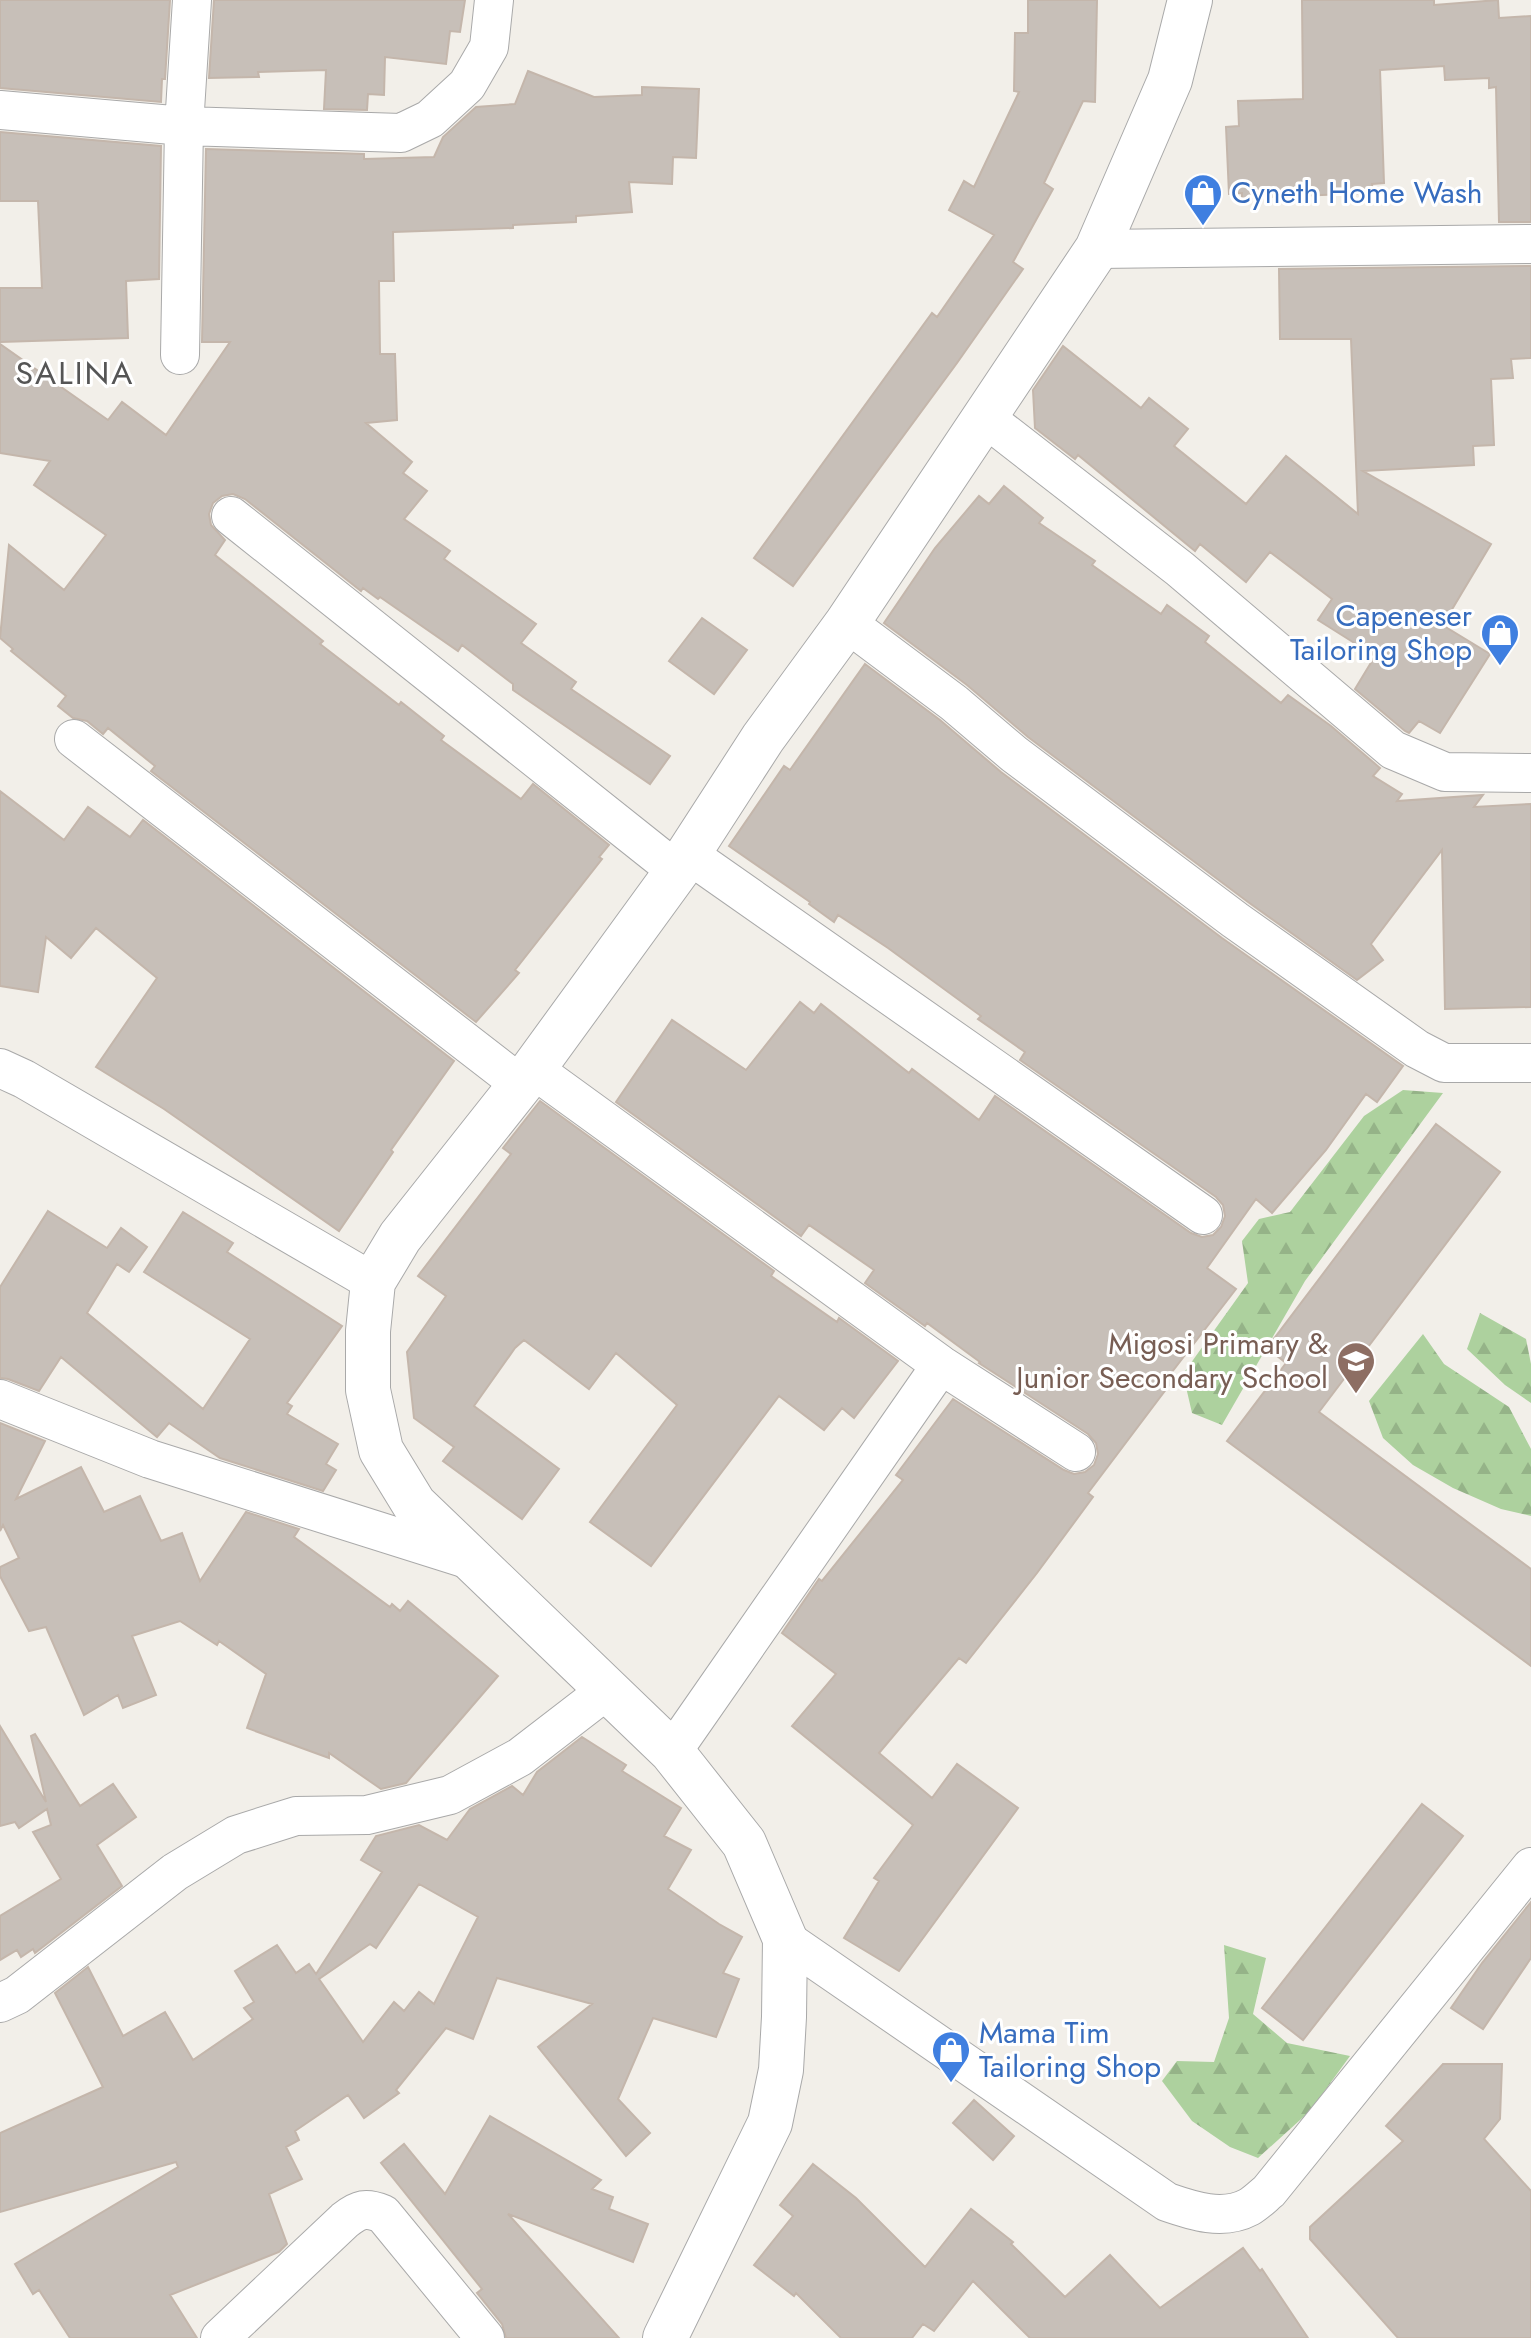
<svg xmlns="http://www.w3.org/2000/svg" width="1531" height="2338" font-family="Jost,sans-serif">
	<defs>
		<pattern id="forest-firs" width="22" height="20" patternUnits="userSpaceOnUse" patternTransform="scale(2)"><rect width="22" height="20" fill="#add19e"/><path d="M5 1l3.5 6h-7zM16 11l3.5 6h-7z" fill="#95b388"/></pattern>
	</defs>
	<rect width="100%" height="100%" fill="#f2efe9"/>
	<path fill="url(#forest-firs)" d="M1403 1090 1443 1093 1305 1281 1222 1425 1192 1413 1183 1374 1248 1283 1242 1241 1259 1219 1290 1212 1364 1116Z
		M1480 1313 1526 1339 1531 1364V1403L1505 1385 1467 1349Z
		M1423 1334 1444 1364 1509 1407 1531 1449V1516L1501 1509 1453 1488 1413 1465 1383 1438 1369 1401Z
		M1224 1945 1266 1958 1253 2014 1287 2043 1350 2056 1310 2111 1258 2158 1230 2147 1192 2121 1162 2081 1177 2061 1214 2062 1229 2018Z"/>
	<path fill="#c7bfb8" stroke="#c4b6ab" stroke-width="2" fill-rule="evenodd" d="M0 0H170L165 79H162L161 102 0 88Z
		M214 0H465L460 32 450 31 446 64 385 57 384 95 368 94 367 110 324 109 326 70 258 72 259 77 209 78Z
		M1028 0H1097L1095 102 1083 101 1044 183 1053 189 1013 262 1023 269 957 363 793 586 754 558 932 313 937 317 994 235 949 210 964 181 974 187 1019 92 1014 91 1015 33H1028Z
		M1302 0H1434V5L1498 0 1499 18 1531 16V222H1499L1496 87 1489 88V78L1445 80 1444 66 1380 70 1384 183 1372 184 1373 193 1242 198V193L1229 194 1226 127 1239 126 1238 101 1303 99Z
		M528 71 594 97 642 95V87L699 89 696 158 673 157 672 184 629 182 632 212 576 216V222L513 225V228L393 232 394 281H379L380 354H395L397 420 366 423 412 462 403 473 427 491 404 519 450 551 444 559 536 624 521 643 576 682 571 689 670 756 650 784 513 690V684L462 645 458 651 380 597 378 599 363 588 361 591 245 499 233 494 222 496 213 503 209 514 211 525 225 540 215 555 323 641 320 644 399 705 401 702 444 736 441 740 521 799 533 784 609 845 599 857 602 859 515 970 519 973 476 1022 151 771 155 766 108 728 103 734 87 721 73 718 58 706 66 696 11 651 13 649 0 638 9 545 64 590 106 535 34 485 50 461 0 453V344L108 420 122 402 166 435 230 342H202L206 149 364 154V159L434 157 443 137 476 107 515 104Z
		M0 132 161 146 159 279 126 281 128 338 0 342V288H42L38 201H0Z
		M1531 266V358L1511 359 1513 378 1491 379 1494 445 1473 446 1474 465 1363 471 1491 544 1451 611 1426 615 1490 654 1440 733 1419 721 1409 733 1405 731 1355 689 1375 656 1318 620 1332 599 1270 552 1246 582 1200 544 1195 551 1078 455 1075 459 1035 428 1033 390 1063 346 1141 408 1149 398 1188 429 1174 446 1246 504 1286 456 1358 514 1351 339H1280L1279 269Z
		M1004 486 1043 518 1039 523 1095 561 1092 565 1161 614 1167 605 1209 636 1205 642 1281 703 1288 695 1331 726 1380 768 1373 776 1402 794 1397 801 1483 795 1474 807 1531 804V1007L1445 1009 1442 850 1371 944 1383 960 1357 980 1248 902 1028 737 967 685 884 623 935 548 979 496 989 504Z
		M702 618 747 650 714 694 669 661Z
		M865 664 940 720 1001 772 1222 938 1403 1066 1377 1102 1366 1094 1326 1150 1272 1213 1256 1199 1207 1268 1236 1289 1172 1372 1176 1376 1088 1493 1093 1497 1037 1573 966 1663 959 1658 879 1753 932 1798 957 1764 1018 1808 899 1971 844 1938 879 1881 874 1878 913 1825 792 1726 836 1674 782 1633 819 1579 822 1581 903 1480 896 1475 953 1399 1064 1470 1074 1474 1085 1472 1094 1465 1098 1454 1096 1443 1088 1434 979 1363 980 1362 927 1323 925 1326 865 1283 874 1270 809 1225 801 1236 616 1102 672 1020 746 1070 800 1002 814 1013 821 1004 909 1073 912 1069 979 1120 995 1096 1191 1233 1202 1237 1213 1235 1221 1227 1225 1216 1223 1205 1216 1197 1020 1060 1025 1052 978 1019 981 1016 888 948 838 915 834 922 809 904 810 902 729 846 784 766 790 770Z
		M0 791 64 840 88 807 130 837 143 820 454 1061 391 1150 393 1152 339 1231 164 1109 96 1067 157 978 96 928 71 958 46 937 38 992 0 986Z
		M540 1101 774 1271 771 1276 837 1322 839 1318 898 1361 854 1418 842 1408 824 1430 779 1396 651 1566 590 1522 677 1405 616 1353 589 1389 524 1340 515 1348 474 1406 559 1469 522 1519 443 1461 454 1447 414 1418 407 1352 446 1296 418 1276 511 1154 503 1148Z
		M1436 1124 1500 1172 1319 1412 1531 1569V1666L1227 1441 1286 1363 1267 1348Z
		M48 1211 107 1248 121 1228 147 1247 129 1272 117 1264 87 1313 203 1409 250 1339 144 1272 183 1212 233 1243 227 1252 342 1326 287 1403 292 1406 287 1414 338 1444 326 1464 336 1470 323 1491 220 1458 169 1423 157 1437 61 1357 39 1391 8 1379 0 1378V1287Z
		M0 1423 45 1441 16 1499 81 1467 104 1512 140 1496 161 1541 182 1533 200 1581 246 1512 299 1529 294 1537 390 1607 392 1604 400 1611 408 1601 498 1676 406 1783 381 1789 329 1753V1758L247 1728 266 1674 219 1641 217 1645 180 1621 132 1636 156 1695 123 1708 118 1695 84 1715 46 1627 29 1631 0 1576V1567L19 1558 3 1525 0 1531Z
		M0 1726 46 1802 31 1736 35 1734 80 1806 113 1784 136 1817 97 1845 122 1886 35 1953 33 1949 21 1957 17 1950 0 1960V1916L61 1879 33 1832 51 1825 47 1809 19 1828 15 1822 0 1826Z
		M582 1737 626 1765 622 1771 681 1808 664 1836 691 1850 668 1889 719 1924 742 1937 723 1973 739 1979 716 2037 653 2018 618 2099 650 2133 626 2156 538 2047 592 2004 497 1978 473 2039 446 2028 396 2090 399 2093 364 2118 348 2095 295 2131 299 2140 286 2147 302 2179 269 2194 287 2244 279 2252 170 2295 197 2338H70L39 2290 33 2294 15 2264 178 2167 176 2162 0 2212V2133L103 2087 55 1993 88 1967 123 2036 165 2012 193 2060 253 2019 244 2008 254 2002 235 1971 277 1945 296 1973 309 1964 316 1974 382 1872 361 1860 376 1836 419 1825 447 1840 470 1809 512 1786 523 1795 537 1772ZM419 1884 478 1917 434 2004 419 1992 404 2011 394 2002 363 2042 319 1979 370 1944 376 1948Z
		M1422 1804 1463 1836 1303 2040 1262 2008Z
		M1531 1902V1958L1483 2029 1451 2008 1482 1963Z
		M1443 2064H1502L1500 2119 1484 2139 1531 2191V2338H1398L1310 2239V2227L1403 2141 1386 2126Z
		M974 2100 1014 2136 993 2160 953 2123Z
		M490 2116 601 2180 592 2189 613 2197 609 2209 648 2224 633 2262 508 2214 619 2338H506L502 2324 477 2293 482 2289 381 2163 404 2144 445 2194Z
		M813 2164 856 2198 925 2267 971 2209 1013 2242 1011 2244 1065 2297 1110 2255 1160 2308 1243 2248 1260 2271 1262 2269 1308 2338H1030L973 2281 934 2331 923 2324 912 2338H841L796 2293 794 2296 754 2265 793 2216 780 2205Z"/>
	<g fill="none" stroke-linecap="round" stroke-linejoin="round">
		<g stroke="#a9a9a9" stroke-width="40">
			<path id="minor" d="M0 110 184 126 401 133 430 119 467 85 489 47 494 0
				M1097 249 1531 244
				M180 355 184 126 192 0
				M983 416 1180 569 1393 750 1445 772 1531 773
				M231 516 677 871
				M847 623 954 703 1014 754 1235 920 1417 1049 1444 1063H1531
				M74 739 520 1084
				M688 854 1203 1215
				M0 1068 24 1079 373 1282
				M533 1069 941 1365 1076 1452
				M0 1399 150 1459 473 1561
				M672 1752 941 1365
				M785 1939 1167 2202C1193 2211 1223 2221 1249 2207 1256 2203 1263 2196 1269 2191L1531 1867
				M0 2003 17 1995 175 1872 236 1835 296 1816 367 1815 450 1795 520 1757 607 1690
				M220 2338 345 2220C359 2209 366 2207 383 2214L485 2338"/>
		</g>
		<g stroke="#a9a9a9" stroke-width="46">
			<path id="tertiary" d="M665 2338 770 2123 781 2070 784 2017 785 1939 744 1843 672 1752 414 1504 381 1450 368 1390V1331L373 1282 400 1237 533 1069 677 871 763 738 847 623 1097 249 1170 80 1190 0"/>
		</g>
		<use href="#minor" stroke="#fff" stroke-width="38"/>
		<use href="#tertiary" stroke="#fff" stroke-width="44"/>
	</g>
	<defs>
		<g id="shop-pin" transform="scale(2)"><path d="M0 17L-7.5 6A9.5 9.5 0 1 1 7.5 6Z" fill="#3f7fe0" stroke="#fff"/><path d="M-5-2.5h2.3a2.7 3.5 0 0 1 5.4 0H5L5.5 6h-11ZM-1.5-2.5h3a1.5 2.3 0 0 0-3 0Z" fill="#fff"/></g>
		<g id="school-pin" transform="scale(2)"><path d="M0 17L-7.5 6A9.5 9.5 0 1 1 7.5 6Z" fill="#8d6e63" stroke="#fff"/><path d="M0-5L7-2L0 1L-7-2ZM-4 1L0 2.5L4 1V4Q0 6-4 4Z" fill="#fff"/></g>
	</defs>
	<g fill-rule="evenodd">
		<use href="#shop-pin" x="1203" y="193"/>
		<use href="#shop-pin" x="1500" y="633"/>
		<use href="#school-pin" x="1356" y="1361"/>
		<use href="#shop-pin" x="951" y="2050"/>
	</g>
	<g text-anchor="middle" stroke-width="6" stroke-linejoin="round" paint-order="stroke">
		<g font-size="30" fill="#366cbe" stroke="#fff" text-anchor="start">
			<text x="1231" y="203">Cyneth Home Wash</text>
			<text x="1472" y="626" text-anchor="end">Capeneser<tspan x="1472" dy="34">Tailoring Shop</tspan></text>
			<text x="979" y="2043">Mama Tim<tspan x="979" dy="34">Tailoring Shop</tspan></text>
		</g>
		<g font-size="30" fill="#785e54" stroke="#fff" text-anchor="end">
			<text x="1328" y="1354">Migosi Primary &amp;<tspan x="1328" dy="34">Junior Secondary School</tspan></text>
		</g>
		<g font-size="32" letter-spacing="2" fill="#555" stroke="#fff">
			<text x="75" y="384">SALINA</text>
		</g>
	</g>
</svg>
